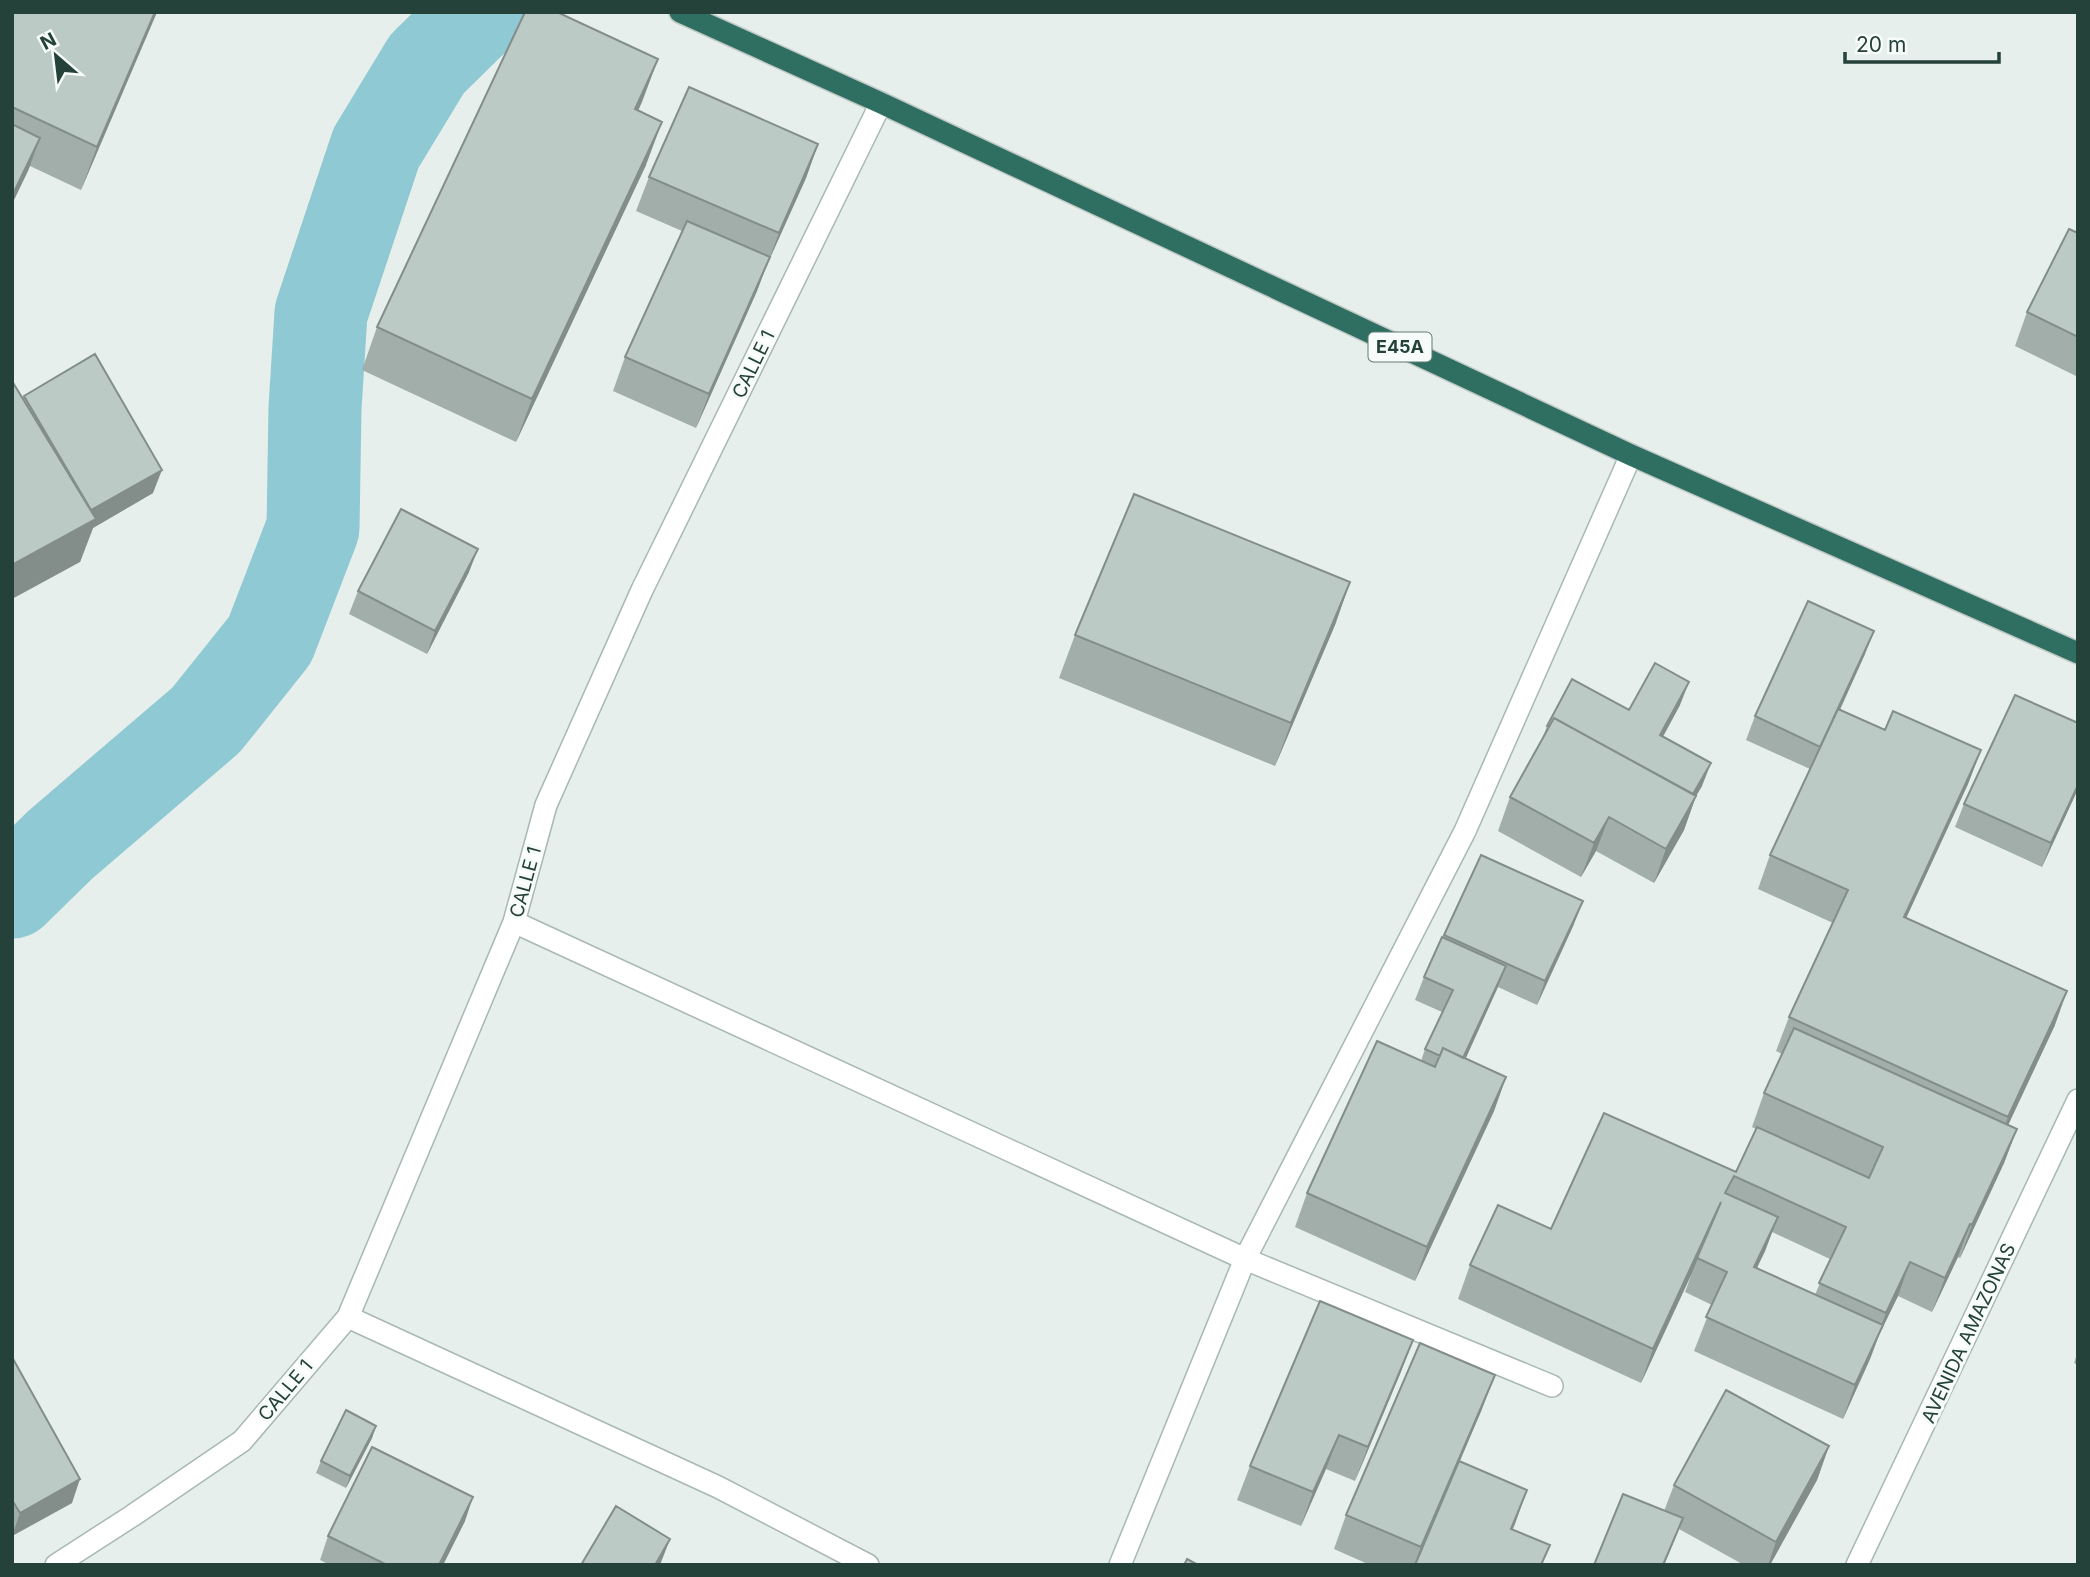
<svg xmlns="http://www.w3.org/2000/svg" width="2090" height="1577" font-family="Inter,sans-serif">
	<rect width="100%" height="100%" fill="#e6efeb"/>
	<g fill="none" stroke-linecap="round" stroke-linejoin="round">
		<path stroke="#8ec9d4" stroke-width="93" d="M12 892 60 845 206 720 270 640 313 528 315 408 321 313 376 148 427 64 480 12"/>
		<g stroke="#a8b8b2" stroke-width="24">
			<path id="lane" d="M1245 1259 1552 1386"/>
		</g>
		<g stroke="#a8b8b2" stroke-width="24">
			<path id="street" d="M514 922 1245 1259
				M348 1317 718 1487 868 1565
				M56 1565 132 1516 242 1441 348 1317 514 922 546 805 642 590 881 103
				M1120 1565 1245 1259 1465 831 1631 455
				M1857 1565 2078 1100"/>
		</g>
		<g stroke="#c2cac8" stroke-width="24">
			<path id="highway" d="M680 12 881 103 1631 455 2078 653"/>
		</g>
		<use href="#lane" stroke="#fff" stroke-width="21"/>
		<use href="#street" stroke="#fff" stroke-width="21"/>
		<use href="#highway" stroke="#2f6f62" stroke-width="21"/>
	</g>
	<path fill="#a1aea9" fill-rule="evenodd" d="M12 12H157L81 190 30 166 12 204Z
		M658 59 638 111 646 165 516 442 362 370 377 327Z
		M818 144 806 178 766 267 757 291 696 428 613 391 625 357 682 231 636 211 649 177Z
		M2078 233V377L2015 346 2027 312Z
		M24 396 153 493 93 528 80 562 23 398Z
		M469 572 427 654 349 614 358 591Z
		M1350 582 1335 625 1275 766 1059 678 1075 635Z
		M1865 654 1840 710 1885 730 1981 750 1968 784 1906 918 2055 1025 2008 1125 2017 1129 2004 1163 1960 1258 1958 1257 1932 1312 1898 1296 1879 1335 1870 1359 1843 1419 1694 1351 1712 1305 1685 1292 1692 1273 1641 1383 1458 1299 1470 1265 1551 1229 1736 1172 1756 1129 1752 1127 1764 1093 1782 1054 1776 1051 1789 1017 1833 923 1758 889 1770 855 1810 769 1746 740 1755 716ZM1772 1232 1830 1259 1815 1295 1757 1268 1765 1251Z
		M1680 705 1663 737 1702 786 1696 796 1684 830 1654 883 1596 851 1581 877 1498 831 1510 797 1541 742 1547 726 1629 710Z
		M2078 723V789L2042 867 1955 827 1964 804Z
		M1481 855 1574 924 1537 1005 1498 987 1465 1059 1506 1077 1494 1111 1415 1281 1295 1227 1307 1193 1421 1061 1425 1049 1442 1012 1415 1000 1424 977 1443 937Z
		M1413 1340 1400 1374 1355 1481 1326 1469 1301 1526 1237 1500 1250 1466Z
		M2078 1351V1365L2074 1363Z
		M12 1357 72 1503 12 1536Z
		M1482 1409 1460 1461 1512 1529 1543 1565H1370L1334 1549 1346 1515Z
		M376 1426 372 1438 346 1488 316 1473 321 1461Z
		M1829 1446 1817 1480 1770 1565H1744L1679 1529 1674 1541 1664 1511 1674 1485Z
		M465 1521 443 1565H330L320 1560 328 1536Z"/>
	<path fill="#838d89" d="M155 12H157L81 190 97 147Z
		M658 59 642 102 619 152 635 109Z
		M662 122 646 165 516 442 532 399Z
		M40 138 28 171 12 204V196Z
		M818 144 806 178 766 267 757 291 696 428 709 394 770 257 779 233Z
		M162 470 153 493 93 528 80 562 12 599V565L90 511Z
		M478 549 469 572 427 654 435 631Z
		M1350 582 1335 625 1275 766 1291 723Z
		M1874 631 1865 654 1812 770 1820 747Z
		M1689 682 1680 705 1651 758 1660 735Z
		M1981 750 1968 784 1891 951 1904 917Z
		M1711 763 1702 786 1693 801 1696 796 1684 830 1654 883 1666 849 1688 802Z
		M2078 785V789L2042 867 2051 843Z
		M1609 817 1596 851 1581 877 1594 843Z
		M1583 901 1574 924 1537 1005 1545 981Z
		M1506 966 1497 989 1452 1089 1460 1065Z
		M2067 991 2055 1025 1996 1151 2008 1117Z
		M1506 1077 1494 1111 1415 1281 1427 1247Z
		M2017 1129 2004 1163 1960 1258 1972 1225Z
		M1721 1202 1692 1273 1641 1383 1653 1349Z
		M1778 1217 1765 1251 1741 1301 1754 1267Z
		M1970 1224 1958 1257 1932 1312 1945 1278Z
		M1910 1262 1898 1296 1879 1335 1870 1359 1843 1419 1855 1385 1876 1339 1886 1313Z
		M1413 1340 1400 1374 1355 1481 1368 1447Z
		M1495 1375 1482 1409 1415 1565H1414L1421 1547Z
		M376 1426 372 1438 346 1488 350 1476Z
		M1339 1435 1326 1469 1301 1526 1313 1492Z
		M1829 1446 1817 1480 1770 1565H1768L1776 1542Z
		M80 1479 72 1503 12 1536 20 1513Z
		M1527 1490 1515 1524 1498 1563 1511 1529Z
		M473 1497 465 1521 443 1565H439Z
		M1683 1518 1674 1541 1664 1565H1663Z
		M670 1539 660 1565H655Z"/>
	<path fill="#bbcac4" stroke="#838d89" stroke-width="2" d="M12 12H155L97 147 12 107Z
		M525 12H557L658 59 635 109 662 122 532 399 377 327Z
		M689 87 818 144 779 233 649 177Z
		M12 124 40 138 12 196Z
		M687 221 770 257 709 394 625 357Z
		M2069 229 2078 233V337L2027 312Z
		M95 354 162 470 91 510 24 396Z
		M12 381 96 519 12 565Z
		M1134 494 1350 582 1291 723 1075 635Z
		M401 509 478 549 435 631 358 591Z
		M1808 601 1874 631 1820 747 1755 716Z
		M1655 663 1689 682 1660 735 1711 763 1693 794 1554 718 1549 727 1547 726 1572 679 1629 710Z
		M2015 695 2078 723V785L2051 843 1964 804Z
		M1838 709 1885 730 1893 711 1981 750 1904 917 2067 991 2008 1117 1789 1017 1848 890 1770 855Z
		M1554 718 1696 796 1666 849 1609 817 1594 843 1510 797Z
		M1481 855 1583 901 1545 981 1444 935Z
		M1442 937 1506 966 1463 1058 1443 1048 1440 1056 1425 1049 1453 990 1424 977Z
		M1794 1028 2017 1129 1972 1225 1970 1224 1945 1278 1910 1262 1886 1313 1819 1283 1846 1227 1734 1176 1725 1193 1778 1217 1754 1267 1883 1325 1855 1385 1706 1317 1727 1272 1697 1258 1721 1202 1653 1349 1470 1265 1498 1205 1551 1229 1604 1113 1736 1172 1757 1127 1869 1178 1883 1147 1764 1093Z
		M1377 1041 1435 1067 1443 1048 1506 1077 1427 1247 1307 1193Z
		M1320 1301 1413 1340 1368 1447 1339 1435 1313 1492 1250 1466Z
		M1420 1343 1495 1375 1421 1547 1346 1515Z
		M12 1357 80 1479 20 1513 12 1500Z
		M1726 1390 1829 1446 1776 1542 1674 1485Z
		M346 1410 376 1426 350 1476 321 1461Z
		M372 1447 473 1497 439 1565H387L328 1536Z
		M1459 1461 1527 1490 1511 1529 1550 1545 1541 1565H1415Z
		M1623 1494 1683 1518 1663 1565H1594Z
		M616 1506 670 1539 655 1565H581Z
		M1187 1559 1198 1565H1184Z"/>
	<g text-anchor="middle" stroke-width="6" stroke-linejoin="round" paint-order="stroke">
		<rect fill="#f7fbf9" stroke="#637a73" stroke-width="2" x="1368.5" y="332.5" width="63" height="29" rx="5"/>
		<g font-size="18" font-weight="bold" fill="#24423a">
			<text x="1400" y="353">E45A</text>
		</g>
		<g font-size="19" fill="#24423a" stroke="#f7fbf9">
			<text transform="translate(753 364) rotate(-64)" y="7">CALLE 1</text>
			<text transform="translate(525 882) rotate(-75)" y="7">CALLE 1</text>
			<text transform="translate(1968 1333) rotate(-65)" y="7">AVENIDA AMAZONAS</text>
			<text transform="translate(285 1390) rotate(-50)" y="7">CALLE 1</text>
		</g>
	</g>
	<rect width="2090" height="1577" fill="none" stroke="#24423a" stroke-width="28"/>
	<g transform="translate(56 56) rotate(332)" stroke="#f7fbf9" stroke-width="5" paint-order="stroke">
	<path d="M0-5L12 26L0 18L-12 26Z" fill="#24423a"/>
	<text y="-10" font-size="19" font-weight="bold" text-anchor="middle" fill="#24423a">N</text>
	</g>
	<path d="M1845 52v10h154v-10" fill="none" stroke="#24423a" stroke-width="3.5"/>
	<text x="1856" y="52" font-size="21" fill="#24423a" stroke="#f7fbf9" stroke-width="5" paint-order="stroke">20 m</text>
</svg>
